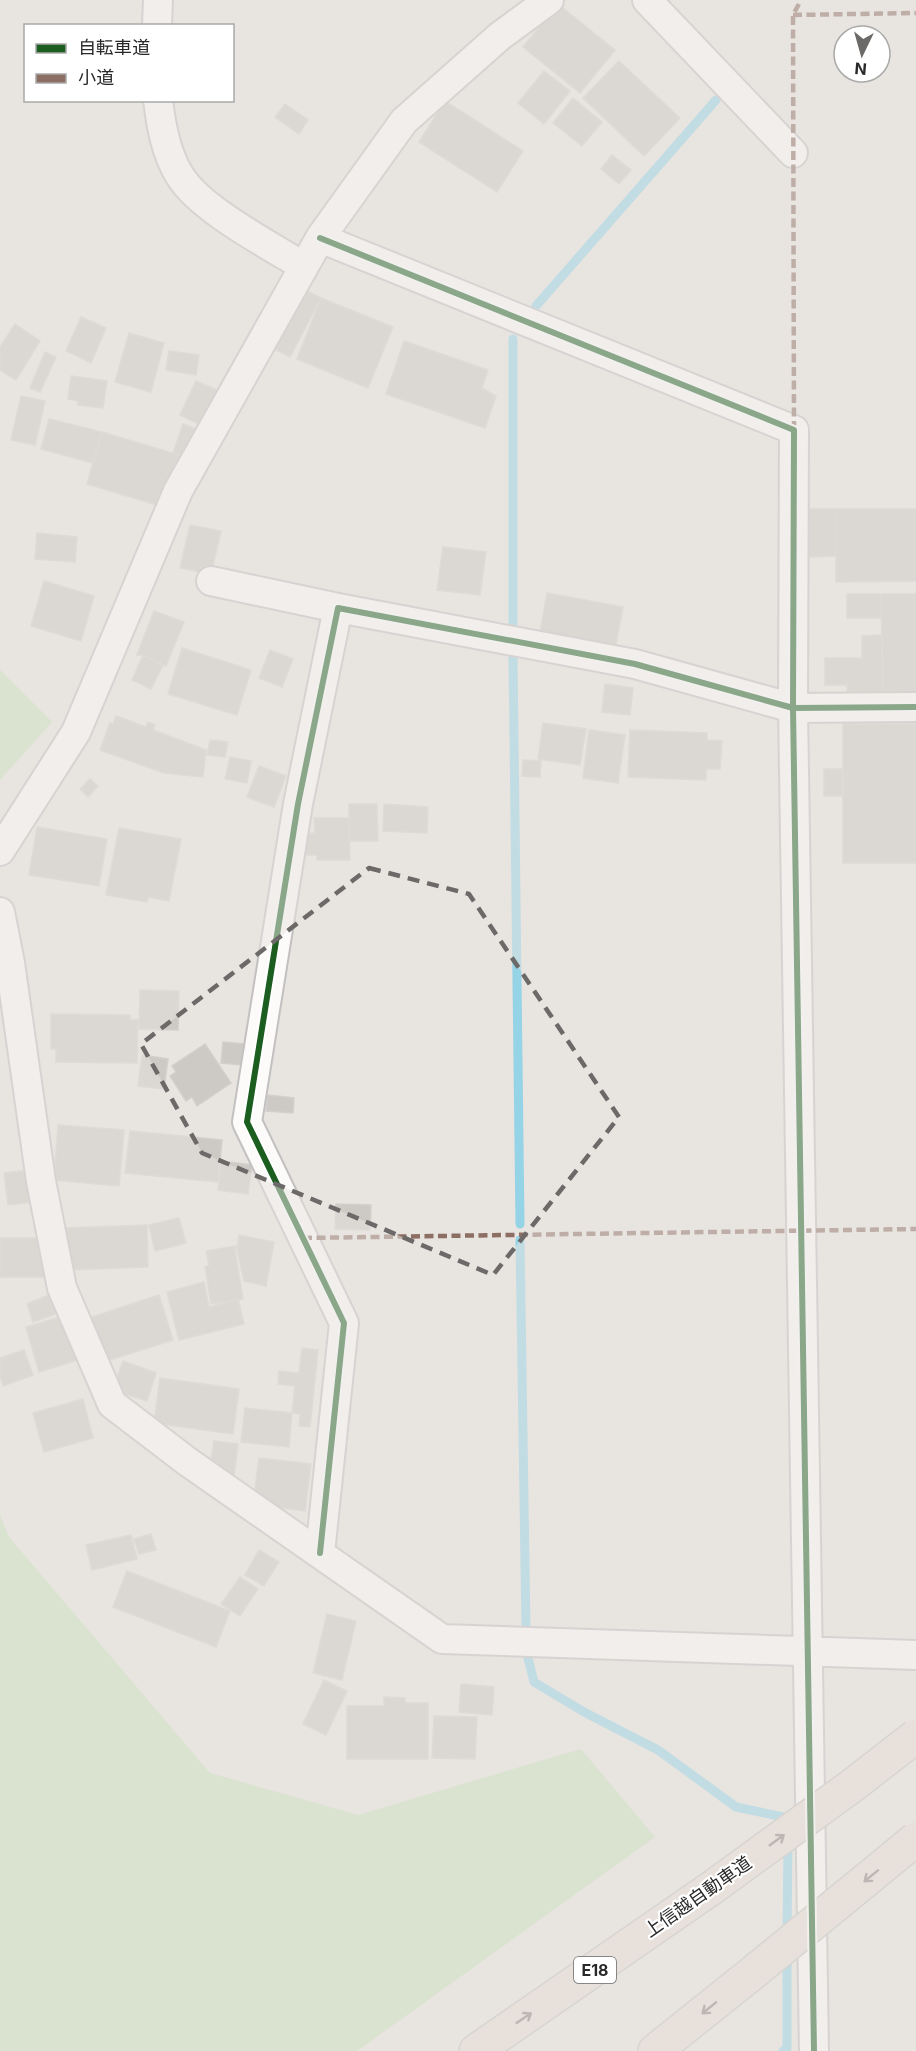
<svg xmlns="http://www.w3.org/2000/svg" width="916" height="2051" font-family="Inter,'Noto Sans JP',sans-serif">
	<rect width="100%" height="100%" fill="#e8e4e0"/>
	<path fill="#cae2ba" d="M0 670 52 722 0 780Z
		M0 1515 9 1537 210 1773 358 1815 581 1749 655 1837 357 2051H0Z"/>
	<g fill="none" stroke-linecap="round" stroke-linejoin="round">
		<path stroke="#95d3e7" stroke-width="9" d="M536 306 716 100
			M513 339V635
			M513 657 520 1224
			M520 1240 526 1629
			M527 1654 534 1682 584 1712 658 1750 736 1807 788 1818V1822
			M787 1933 788 1842
			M783 2051 787 2048V1956"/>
	</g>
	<path fill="#cdcac6" stroke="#d2cfcc" stroke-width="1.5" d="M558 4 615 50 580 93 523 47Z
		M619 61 680 118 644 156 583 98Z
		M544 71 570 91 544 124 518 103Z
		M573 98 602 122 582 146 553 123Z
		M445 101 523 151 497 192 419 142Z
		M285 104 308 120 299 134 275 117Z
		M612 155 631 170 619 184 601 169Z
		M296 285 321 298 290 357 265 344Z
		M321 298 393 327 368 388 297 359Z
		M81 317 106 328 91 363 66 351Z
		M15 324 40 341 16 380 0 370V347Z
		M129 333 164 343 151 392 115 382Z
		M404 341 488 370 482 388 496 396 485 428 386 394Z
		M169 351 199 355 196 375 166 370Z
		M45 352 56 357 40 392 30 388Z
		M71 376 107 381 103 408 78 405V401L68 399Z
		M196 381 221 392 205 427 180 415Z
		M21 396 45 401 35 445 11 440Z
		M49 419 102 432 93 463 41 449Z
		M183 424 203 432 189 461 173 453Z
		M102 432 179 455 164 507 87 484Z
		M809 509H836V556L809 557Z
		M836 509H916V581L836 582Z
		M190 525 221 531 211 574 180 568Z
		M37 533 77 537 75 562 35 559Z
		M443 547 486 552 480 595 437 590Z
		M44 581 94 596 81 641 31 626Z
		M547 593 623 607 614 653 539 638Z
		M847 594H881V618H847Z
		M881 594H916V693L883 694Z
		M154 611 184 622 166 666 143 655H137Z
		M882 635 883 694H847V685H825V658H862V636Z
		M182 648 251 670 237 715 168 694Z
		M270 650 293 659 282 687 259 678Z
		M143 655 163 665 151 689 132 680Z
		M605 684 633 688 630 715 602 712Z
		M116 716 146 727 148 722 155 725 153 730 206 750 203 777 164 773 100 750 110 723 113 724Z
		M543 723 586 729 580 765 538 759Z
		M843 724H916V863H843Z
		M589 730 625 735 618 783 583 778Z
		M630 730 707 733V740L722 741 720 769H706V780L628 777Z
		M210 740 228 742 225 757 207 755Z
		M230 757 251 761 247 783 225 779Z
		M523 760 541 761 540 777 522 776Z
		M259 766 286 776 274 807 247 797Z
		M824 769H842V796H824Z
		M90 779 98 786 88 797 80 789Z
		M349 804H377L378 841H349Z
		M384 804 428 807 427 833 383 831Z
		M314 818H349L350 860H317V855H306V834L315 833Z
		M37 827 107 839 99 886 29 875Z
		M119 828 181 839 169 901 148 897 147 902 106 895Z
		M140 990 179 991 178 1030 139 1029Z
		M51 1014 130 1015V1020H138L137 1063 56 1062V1049H51Z
		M223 1042 245 1044 243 1065 221 1063Z
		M205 1044 231 1083 197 1106 192 1097 186 1101 170 1076 176 1072 172 1066Z
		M142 1055 168 1059 164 1089 138 1086Z
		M268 1095 294 1098 293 1113 266 1111Z
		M58 1125 124 1130 119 1186 54 1180Z
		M130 1131 222 1140 218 1182 125 1173Z
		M221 1161 252 1165 248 1194 218 1190Z
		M29 1170 34 1202 8 1205 4 1173Z
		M336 1204 371 1205 370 1230 335 1229Z
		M179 1218 186 1243 155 1251 149 1225Z
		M147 1225 148 1267 66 1270 65 1228Z
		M239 1235 274 1242 266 1286 244 1281 237 1250Z
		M0 1238H49V1277H0Z
		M236 1246 235 1250 243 1299 211 1304 205 1267 209 1265 206 1251Z
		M204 1282 209 1307 238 1299 244 1324 179 1340 167 1292Z
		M51 1294 58 1313 33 1322 27 1304Z
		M159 1295 173 1340 97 1364 83 1320Z
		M67 1315 81 1359 39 1372 26 1327Z
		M302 1348 318 1350 310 1427 299 1426 300 1414 292 1413 295 1386 278 1384 279 1371 299 1373Z
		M24 1350 33 1375 3 1386 0 1377V1358Z
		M123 1361 156 1373 147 1401 113 1390Z
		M160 1378 239 1389 233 1434 154 1423Z
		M83 1399 93 1438 44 1452 33 1413Z
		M245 1408 292 1413 289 1447 241 1442Z
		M214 1441 238 1444 234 1476 209 1473Z
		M259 1458 311 1464 305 1511 253 1504Z
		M151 1534 156 1550 139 1554 134 1539Z
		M131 1535 137 1559 92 1570 86 1545Z
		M259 1550 279 1562 264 1586 245 1575Z
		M127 1571 230 1611 216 1647 113 1607Z
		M240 1577 258 1589 240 1616 221 1604Z
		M327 1614 356 1621 342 1680 313 1673Z
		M324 1680 347 1691 326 1735 303 1724Z
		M461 1684 494 1687 492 1715 459 1712Z
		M384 1697 405 1698V1703H428V1759H347V1706H384Z
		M434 1716 477 1717 475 1759 432 1758Z"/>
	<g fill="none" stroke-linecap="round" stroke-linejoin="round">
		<g stroke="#c2c0c1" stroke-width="32">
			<path id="minor" d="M647 0 793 153
				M157 26 158 0
				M158 100C161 126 166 154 180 176 200 209 269 245 303 266
				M320 238 794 430 793 708 814 2051
				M211 581 338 608
				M0 851 76 732 178 491 320 238 404 121 500 36 549 0
				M0 912 10 963 41 1181 62 1288 112 1404 188 1462 442 1639 916 1655
				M320 1553 344 1323 247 1122 298 804 338 608 635 664 793 708 916 707"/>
		</g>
		<g stroke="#c4c3c1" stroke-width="36">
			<path id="motorway" d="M476 2051 713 1887
				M655 2051 755 1971"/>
		</g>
		<use href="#minor" stroke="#fcfbfa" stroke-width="28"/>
		<use href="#motorway" stroke="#e8dcd3" stroke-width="33"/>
		<g stroke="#c4c3c1" stroke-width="36" stroke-linecap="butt">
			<path id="motorway-bridge" d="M713 1887 853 1785 916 1736
				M755 1971 916 1839"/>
		</g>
		<use href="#motorway-bridge" stroke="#e8dcd3" stroke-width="33"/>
		<path stroke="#8d6e63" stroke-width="4.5" stroke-dasharray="9 4.5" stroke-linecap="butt" d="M793 15 916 13
			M794 430 793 15 801 0
			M303 1238 916 1229"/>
		<g stroke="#fff" stroke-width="10">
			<path id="cycleway" d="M320 238 794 430 793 708 814 2051
				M320 1553 344 1323 247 1122 298 804 338 608 635 664 793 708 916 707"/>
		</g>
		<use href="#cycleway" stroke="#1b5e20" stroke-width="6"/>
	</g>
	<defs><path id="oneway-shaft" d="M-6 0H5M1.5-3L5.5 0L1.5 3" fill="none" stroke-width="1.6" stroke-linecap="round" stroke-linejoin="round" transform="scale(1.5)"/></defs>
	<g stroke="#88827e">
		<use href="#oneway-shaft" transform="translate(777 1840) rotate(-36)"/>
		<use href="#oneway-shaft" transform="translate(871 1876) rotate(141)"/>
		<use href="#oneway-shaft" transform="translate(709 2008) rotate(141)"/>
		<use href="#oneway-shaft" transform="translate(524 2018) rotate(-34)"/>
	</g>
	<path d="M0 0H916V2051H0ZM369 868 469 894 619 1117 493 1275 202 1153 141 1044Z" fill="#e8e4e0" fill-opacity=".55" fill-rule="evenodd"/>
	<path fill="none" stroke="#6c6a69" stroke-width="4.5" stroke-dasharray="12 8" stroke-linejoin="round" d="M369 868 469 894 619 1117 493 1275 202 1153 141 1044Z"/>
	<g text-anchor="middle" stroke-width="4.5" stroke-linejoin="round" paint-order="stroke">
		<rect fill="#fff" stroke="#696969" stroke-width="1.5" x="574" y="1957" width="42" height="26" rx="4.5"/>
		<g font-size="16" font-weight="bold" fill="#292929">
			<text x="595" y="1976">E18</text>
		</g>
		<g font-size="18" fill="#292929" stroke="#fff">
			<text transform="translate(698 1897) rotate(-35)" y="6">上信越自動車道</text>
		</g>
	</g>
	<rect x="24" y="24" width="210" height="78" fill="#ffffff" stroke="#a9a9a9" stroke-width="1.5"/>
	<rect x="36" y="44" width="30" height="9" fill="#1b5e20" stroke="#a9a9a9" stroke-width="1.5"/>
	<text x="78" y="54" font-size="18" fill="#292929">自転車道</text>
	<rect x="36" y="74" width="30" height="9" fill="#8d6e63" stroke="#a9a9a9" stroke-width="1.5"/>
	<text x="78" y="84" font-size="18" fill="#292929">小道</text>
	<g transform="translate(862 54) rotate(185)"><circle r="28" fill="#ffffff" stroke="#a9a9a9" stroke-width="1.5"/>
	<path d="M0-4.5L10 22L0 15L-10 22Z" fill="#6c6a69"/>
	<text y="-9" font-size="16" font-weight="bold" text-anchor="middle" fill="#292929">N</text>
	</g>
</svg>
